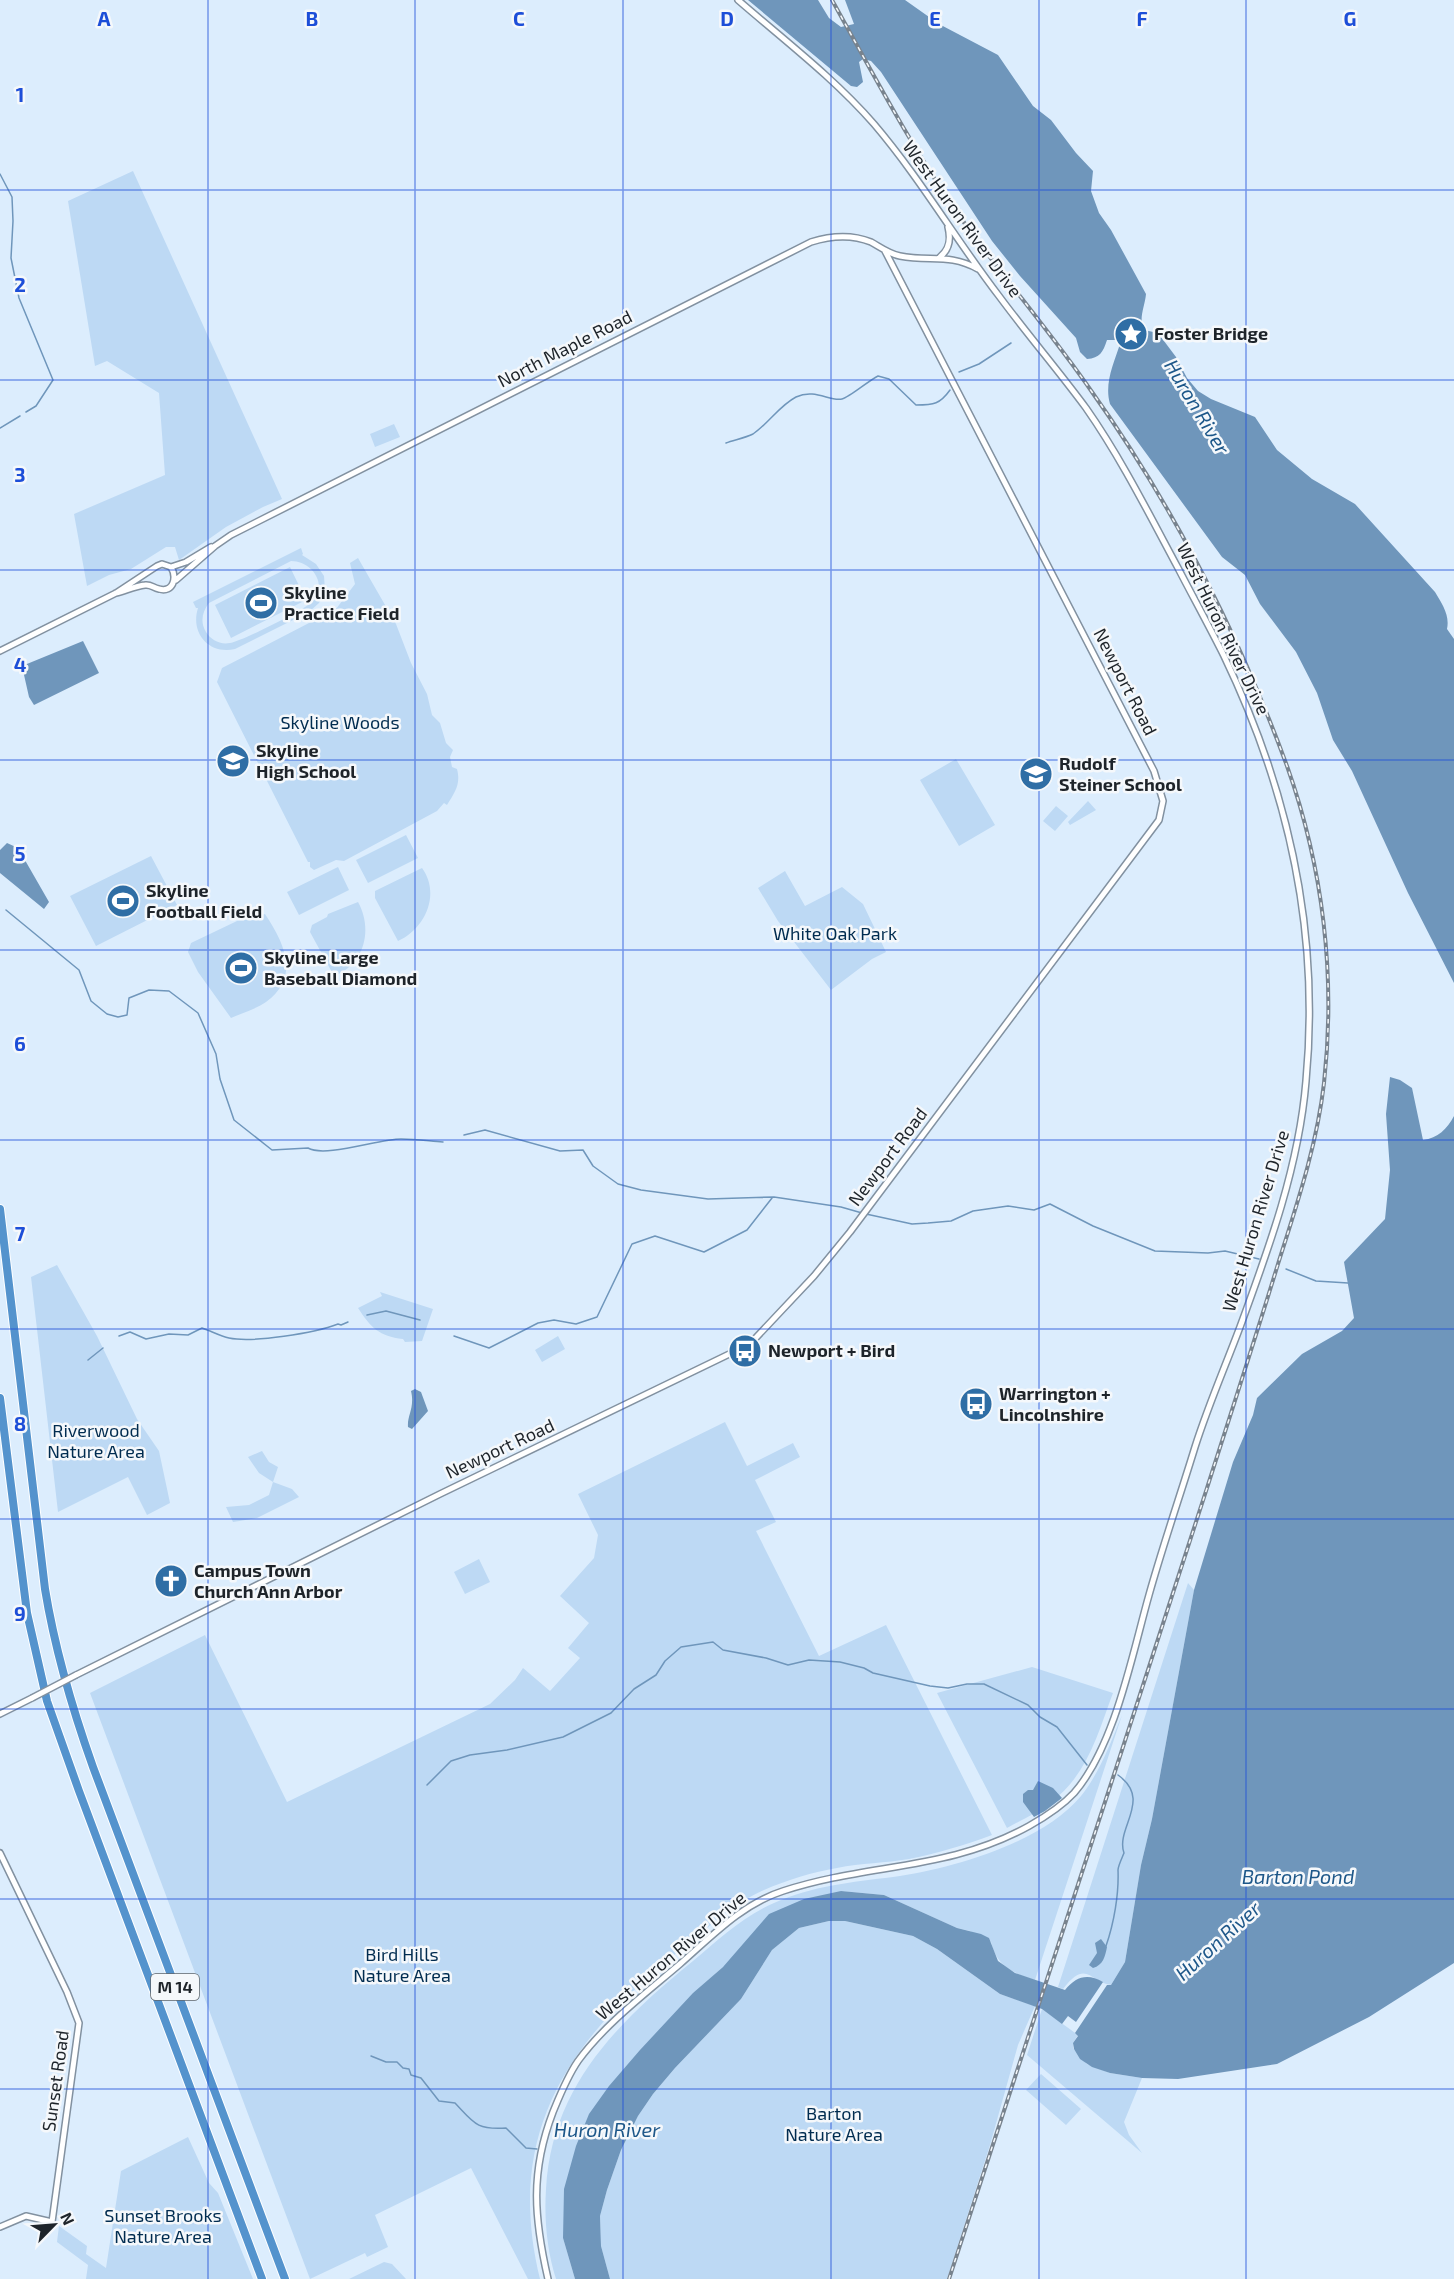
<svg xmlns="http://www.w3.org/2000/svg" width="1454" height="2279" font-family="'Exo 2',sans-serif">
	<rect width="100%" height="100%" fill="#dcedfd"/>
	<path fill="#bdd9f4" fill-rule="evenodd" d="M133 171 282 499 263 507 226 527 179 560 175 547H166L131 569 109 575 87 586 74 514 165 475 159 393 107 361 95 366 68 201Z
		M394 424 400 437 375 447 370 434Z
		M301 548 303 554 302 555 316 564 324 576 325 590 319 603 309 612 235 649C209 655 190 633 198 608H196L193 602ZM291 561C312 561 329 585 312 602 304 610 240 642 230 643 220 645 211 640 206 632 200 622 202 612 209 603Z
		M358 558 396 624 411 663 427 694 432 715 440 723 446 743 453 750 450 757 452 767 457 769C461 784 455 792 447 805L444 803 437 811 344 861 336 860 314 870 310 867V862H308L217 682 222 668 336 609 355 584 350 563Z
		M290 567 306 600 231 638 215 605Z
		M956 759 995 825 959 846 920 780Z
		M1088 801 1096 810 1070 825 1068 822Z
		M1056 806 1068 816 1055 831 1043 821Z
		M406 835 418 858 368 883 356 860Z
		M151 856 177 905 96 946 70 896Z
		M338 867 349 890 299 915 287 892Z
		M422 868C441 894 425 929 398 941L375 898V891Z
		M785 871 805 906 842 887 863 904 886 952 872 959 831 990 778 921 758 888Z
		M358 902C373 929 365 964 334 976L310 932 312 925 327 917 328 914Z
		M265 914C284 943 301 976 266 1002 256 1009 242 1013 231 1018L198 972 188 952 191 943 237 921Z
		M57 1265 97 1336 137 1419 159 1451 170 1503 147 1515 128 1477 58 1512 31 1277Z
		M380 1292 433 1309 422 1341 405 1342 403 1339C379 1336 371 1328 358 1308L382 1296Z
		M558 1336 565 1349 542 1362 535 1350Z
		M725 1422 747 1466 793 1443 800 1457 755 1480 776 1522 756 1531 819 1656 886 1625 992 1835C965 1845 938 1853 909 1859 886 1863 861 1863 837 1868 813 1872 787 1880 764 1890 732 1904 706 1930 679 1951 569 2040 504 2132 540 2279H528L471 2168 375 2215 388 2247 367 2257 365 2253 310 2279 90 1693 205 1635 287 1802 490 1704 515 1680 523 1668 550 1691 580 1658 568 1648 589 1623 560 1596 594 1558 598 1535 578 1494Z
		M262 1451 269 1462 278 1467 273 1482 292 1489 299 1497 257 1518 233 1522 226 1507 249 1505 269 1495 273 1482 259 1473 248 1457Z
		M479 1559 490 1582 465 1594 454 1572Z
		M1188 1583 1194 1590 1152 1819 1141 1865 1125 1962 1111 1985C1090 1983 1087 1958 1063 1989L1058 1987Z
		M1032 1667 1113 1693C1098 1733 1087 1776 1051 1802 1038 1813 1021 1820 1007 1828L937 1693Z
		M1122 1715 1035 1980C1013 1973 997 1967 991 1942L970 1931 957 1928 884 1895 841 1891 723 1967 693 1994 563 2238 575 2279H556C547 2251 544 2219 546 2189 552 2086 617 2023 693 1961 718 1940 743 1916 774 1903 812 1886 852 1882 893 1877 952 1869 1042 1843 1081 1796 1100 1772 1111 1742 1122 1715Z
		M829 1921H845L913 1936 937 1949 1000 1994 1035 2006 1018 2045 990 2145 947 2279H610L601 2246 600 2216 607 2190 621 2150 638 2116 653 2094 675 2068 741 1999 772 1950 799 1928Z
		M1042 2009 1078 2035 1073 2043V2048L1087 2064 1110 2073 1142 2078 1124 2122 1129 2135 1142 2153 1027 2055Z
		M1041 2074 1081 2109 1066 2125 1026 2090Z
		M188 2137 209 2183 218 2193 253 2279H86L88 2265 57 2242 59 2226 87 2246 86 2254 106 2268 121 2171Z
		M384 2262 392 2264 406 2279H349Z"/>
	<path fill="#6f96bb" d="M748 0H818L829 18 841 27 854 24 845 0H905L939 24 998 55 1033 106 1051 120 1076 153 1093 171 1091 191 1099 213 1111 230 1146 294C1145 306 1138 319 1144 330L1158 333 1176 357 1187 378 1198 391 1211 399 1255 417 1277 450 1312 479 1355 504 1435 592C1442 604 1450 615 1447 629L1454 639V983L1408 893 1352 771 1333 740 1317 693 1296 652 1260 604 1245 575 1222 557 1110 404C1104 383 1114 363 1120 344L1118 340H1107C1103 352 1100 358 1087 359L1080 352 1076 338 1020 276 992 241 881 72 871 61 863 59 859 62 863 82 857 87 851 86Z
		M83 641 99 673 34 705 29 697 22 666Z
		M7 843 18 848 49 902 44 909 0 873V850Z
		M1390 1077 1400 1080 1412 1088 1423 1140C1438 1138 1447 1129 1454 1116V1963L1369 2017 1277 2064 1178 2079 1142 2078 1110 2073 1092 2067 1080 2059 1074 2049 1073 2043 1078 2036 1075 2033 1107 1985H1111L1125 1962 1141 1865 1152 1819 1194 1590 1233 1462 1253 1415 1257 1398 1302 1354 1342 1331 1354 1318 1344 1262 1385 1219 1390 1170 1386 1114Z
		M415 1389 421 1392 428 1411 412 1429 408 1427C407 1415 415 1408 411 1391Z
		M1038 1781 1053 1788 1062 1798 1045 1811 1034 1817 1023 1802V1794L1028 1790H1033Z
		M841 1891 884 1895 957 1928 981 1934 989 1938 998 1961 1015 1973 1065 1990C1076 1976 1088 1973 1103 1982L1076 2022 1068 2016 1062 2024 1042 2009 1000 1994 937 1949 913 1936 845 1921H829L799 1928 772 1950 741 1999 675 2068 653 2094 638 2116 621 2150 607 2190 600 2216 601 2246 610 2279H575L563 2238 564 2189 576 2146 589 2114 609 2086 640 2050 693 1993 723 1967 769 1914 804 1899Z
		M1101 1939 1107 1947C1105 1957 1103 1965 1093 1968L1089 1965 1097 1953 1095 1943Z"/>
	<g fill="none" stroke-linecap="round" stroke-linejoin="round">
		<path stroke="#6f96bb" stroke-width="1.5" d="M0 174 12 197 13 221 11 258 19 298 53 380 36 406 26 412
			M959 372 979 364 1011 343
			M0 428 20 416
			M726 443C734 440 745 438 753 434 769 423 779 406 796 397 815 388 830 402 842 399 850 397 868 381 878 376L889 379 916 405C934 405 940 404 950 390
			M6 910 79 970 91 1001 107 1014 118 1017 127 1015 129 998 149 990 169 991 198 1013 216 1054 220 1079 234 1120 272 1150 308 1148C325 1158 379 1139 401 1139 415 1139 429 1141 443 1142
			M464 1135 485 1130 560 1151 583 1150 593 1166 618 1184 641 1190 708 1199 774 1197 841 1207 862 1213
			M866 1214 912 1224 928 1223 951 1221 973 1211 1008 1206 1034 1210 1050 1204 1093 1226 1155 1251 1208 1253 1225 1251 1259 1259
			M1286 1269 1316 1281 1348 1283
			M367 1315 386 1311 420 1320
			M119 1336 130 1332 146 1339 169 1334 188 1335 202 1328C211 1331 220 1336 229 1338 253 1343 315 1333 338 1324L341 1325 348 1322
			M454 1336 489 1348 538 1323 554 1320 576 1324 597 1317 632 1244 655 1236 704 1252 747 1230 772 1198
			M88 1360 103 1348
			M427 1785 451 1761 470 1755 507 1750 563 1737 611 1713 634 1689 656 1675 665 1661 681 1647 713 1642 723 1650 766 1658 788 1665 809 1660 840 1662 864 1668 873 1673 930 1686 948 1688 967 1684H984L1028 1705 1040 1717 1057 1727 1087 1765
			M1106 1946C1114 1923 1119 1894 1118 1870 1118 1866 1122 1858 1124 1853 1115 1828 1153 1800 1118 1775
			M371 2056 386 2062H397L403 2068 409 2069 411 2075 421 2078 439 2101 455 2103C474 2123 476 2130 506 2128L526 2148 537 2149"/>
		<g stroke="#8291a0" stroke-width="8">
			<path id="minor" d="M940 257C950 249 951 239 948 227
				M171 567 186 562 211 547
				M176 580 215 546 231 535 811 242C830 236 851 234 871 242 880 247 889 254 900 256 930 262 949 253 978 269
				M0 651 116 593 157 566 162 564 171 567C177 577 174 593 159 589 153 588 151 584 145 585 135 586 125 591 116 593
				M76 1675 440 1494 750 1344 814 1276 850 1232 1159 820 1163 801 1154 771 885 251
				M0 1714 32 1698
				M0 1853 67 1992 79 2023 52 2222 26 2216 0 2227
				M548 2279C534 2218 530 2172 553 2112 560 2095 567 2077 578 2061 605 2024 645 1994 680 1964 712 1936 742 1904 783 1891 868 1863 948 1871 1029 1826 1045 1817 1061 1807 1074 1793 1115 1746 1132 1655 1149 1595 1163 1545 1180 1496 1195 1447 1208 1406 1225 1367 1240 1327 1269 1248 1299 1166 1306 1081 1320 933 1288 789 1224 656 1209 626 1193 597 1178 568 1149 514 1121 458 1086 408 1058 370 1027 334 999 296 956 240 920 178 874 124 834 78 784 40 738 0"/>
		</g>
		<g stroke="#fff" stroke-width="10">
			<path id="highway" d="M0 1209 45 1589C55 1650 72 1708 93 1767L285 2279
				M0 1398 27 1613 47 1701 79 1791 262 2279"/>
		</g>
		<use href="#minor" stroke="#fff" stroke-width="5"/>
		<use href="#highway" stroke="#5493cd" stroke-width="8"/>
		<g stroke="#78838e" stroke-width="4">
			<path id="rail" d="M832 0C872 72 911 146 958 214 1001 275 1050 331 1092 392 1173 506 1239 635 1287 766 1323 867 1336 976 1324 1083 1317 1145 1297 1204 1278 1264 1255 1339 1231 1413 1207 1488 1122 1752 1035 2015 949 2279"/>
		</g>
		<use href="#rail" stroke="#f5f8fb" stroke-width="1.5" stroke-dasharray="4.5" stroke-linecap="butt"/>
		<g stroke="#8291a0" stroke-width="8" stroke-linecap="butt">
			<path id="minor-bridge" d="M32 1698 76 1675"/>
		</g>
		<use href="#minor-bridge" stroke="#fff" stroke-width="5"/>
	</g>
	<path fill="none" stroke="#1d4ed8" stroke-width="1.5" stroke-opacity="0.55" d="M208 0V2279M415 0V2279M623 0V2279M831 0V2279M1039 0V2279M1246 0V2279M0 190H1454M0 380H1454M0 570H1454M0 760H1454M0 950H1454M0 1140H1454M0 1329H1454M0 1519H1454M0 1709H1454M0 1899H1454M0 2089H1454"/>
	<defs>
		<g id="sight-disc" transform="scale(1.725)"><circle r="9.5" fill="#2f6ea5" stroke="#f5f8fb"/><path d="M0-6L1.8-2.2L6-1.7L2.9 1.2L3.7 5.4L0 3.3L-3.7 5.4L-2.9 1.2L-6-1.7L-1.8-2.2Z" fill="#fff"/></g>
		<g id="stadium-disc" transform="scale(1.725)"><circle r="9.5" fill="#2f6ea5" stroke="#f5f8fb"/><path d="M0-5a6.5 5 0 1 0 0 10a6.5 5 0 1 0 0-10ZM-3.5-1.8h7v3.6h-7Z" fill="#fff"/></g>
		<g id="school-disc" transform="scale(1.725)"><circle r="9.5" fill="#2f6ea5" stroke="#f5f8fb"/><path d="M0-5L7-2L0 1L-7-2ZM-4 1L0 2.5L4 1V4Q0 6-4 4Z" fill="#fff"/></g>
		<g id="bus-disc" transform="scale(1.725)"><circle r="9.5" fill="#2f6ea5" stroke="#f5f8fb"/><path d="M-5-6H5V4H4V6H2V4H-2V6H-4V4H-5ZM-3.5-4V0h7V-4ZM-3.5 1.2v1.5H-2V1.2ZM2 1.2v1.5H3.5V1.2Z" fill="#fff"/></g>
		<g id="church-disc" transform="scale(1.725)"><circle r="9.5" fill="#2f6ea5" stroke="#f5f8fb"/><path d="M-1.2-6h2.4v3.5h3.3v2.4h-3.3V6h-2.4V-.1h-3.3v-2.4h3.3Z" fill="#fff"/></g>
	</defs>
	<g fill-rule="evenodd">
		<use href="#sight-disc" x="1131" y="334"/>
		<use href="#stadium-disc" x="261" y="603"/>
		<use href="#school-disc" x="233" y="761"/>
		<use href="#school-disc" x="1036" y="774"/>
		<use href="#stadium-disc" x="123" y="901"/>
		<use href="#stadium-disc" x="241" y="968"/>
		<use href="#bus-disc" x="745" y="1351"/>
		<use href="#bus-disc" x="976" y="1404"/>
		<use href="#church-disc" x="171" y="1581"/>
	</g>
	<g text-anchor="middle" stroke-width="5" stroke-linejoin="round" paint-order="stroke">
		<rect fill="#f5f8fb" stroke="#5e6469" stroke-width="1.5" x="151" y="1974" width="48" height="26" rx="4.5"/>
		<g font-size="16" font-weight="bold" fill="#1e242a">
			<text x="175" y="1993">M 14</text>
		</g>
		<g font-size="18" fill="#1e242a" stroke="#f5f8fb">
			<text transform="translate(962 219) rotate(54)" y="6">West Huron River Drive</text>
			<text transform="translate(565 349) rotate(-27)" y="6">North Maple Road</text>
			<text transform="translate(1223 629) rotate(64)" y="6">West Huron River Drive</text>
			<text transform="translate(1125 682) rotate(63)" y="6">Newport Road</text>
			<text transform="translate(888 1157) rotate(-53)" y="6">Newport Road</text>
			<text transform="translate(1256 1221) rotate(-73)" y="6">West Huron River Drive</text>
			<text transform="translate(500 1449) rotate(-25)" y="6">Newport Road</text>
			<text transform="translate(671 1956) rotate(-40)" y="6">West Huron River Drive</text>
			<text transform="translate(56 2081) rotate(-82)" y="6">Sunset Road</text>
		</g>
		<g font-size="18" font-weight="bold" fill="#1e242a" stroke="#f5f8fb" text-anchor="start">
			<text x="1154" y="340">Foster Bridge</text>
			<text x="284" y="599">Skyline<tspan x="284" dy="21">Practice Field</tspan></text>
			<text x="256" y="757">Skyline<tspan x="256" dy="21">High School</tspan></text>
			<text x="1059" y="770">Rudolf<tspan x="1059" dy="21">Steiner School</tspan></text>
			<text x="146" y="897">Skyline<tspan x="146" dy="21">Football Field</tspan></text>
			<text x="264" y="964">Skyline Large<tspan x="264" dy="21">Baseball Diamond</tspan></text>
			<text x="768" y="1357">Newport + Bird</text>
			<text x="999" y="1400">Warrington +<tspan x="999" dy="21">Lincolnshire</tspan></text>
			<text x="194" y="1577">Campus Town<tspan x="194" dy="21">Church Ann Arbor</tspan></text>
		</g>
		<g font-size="18" fill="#002c50" stroke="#f5f8fb">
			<text x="340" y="729">Skyline Woods</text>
			<text x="835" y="940">White Oak Park</text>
			<text x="96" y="1437">Riverwood<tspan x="96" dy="21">Nature Area</tspan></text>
			<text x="402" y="1961">Bird Hills<tspan x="402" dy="21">Nature Area</tspan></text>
			<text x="834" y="2120">Barton<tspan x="834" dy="21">Nature Area</tspan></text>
			<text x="163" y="2222">Sunset Brooks<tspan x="163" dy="21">Nature Area</tspan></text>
		</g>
		<g font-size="20" font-style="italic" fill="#1d5789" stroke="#f5f8fb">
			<text transform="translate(1197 407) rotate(59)" y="7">Huron River</text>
			<text x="1298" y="1884">Barton Pond</text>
			<text transform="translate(1218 1941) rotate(-42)" y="7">Huron River</text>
			<text x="607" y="2137">Huron River</text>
		</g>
	</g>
	<g font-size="20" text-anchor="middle" font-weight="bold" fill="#1d4ed8" stroke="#f5f8fb" stroke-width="5" stroke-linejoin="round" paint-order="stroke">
		<text x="104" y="26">A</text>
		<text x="312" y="26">B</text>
		<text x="519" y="26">C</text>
		<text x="727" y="26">D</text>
		<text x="935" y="26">E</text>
		<text x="1142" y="26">F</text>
		<text x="1350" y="26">G</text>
		<text x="20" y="102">1</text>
		<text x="20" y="292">2</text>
		<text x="20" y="482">3</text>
		<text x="20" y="672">4</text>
		<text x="20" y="861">5</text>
		<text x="20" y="1051">6</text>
		<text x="20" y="1241">7</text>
		<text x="20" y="1431">8</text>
		<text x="20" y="1621">9</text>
	</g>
	<g transform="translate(54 2225) rotate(65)" stroke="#f5f8fb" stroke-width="4.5" paint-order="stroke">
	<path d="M0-4.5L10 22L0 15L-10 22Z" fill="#1e242a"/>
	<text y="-9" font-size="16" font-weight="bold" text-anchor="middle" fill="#1e242a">N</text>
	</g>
</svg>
